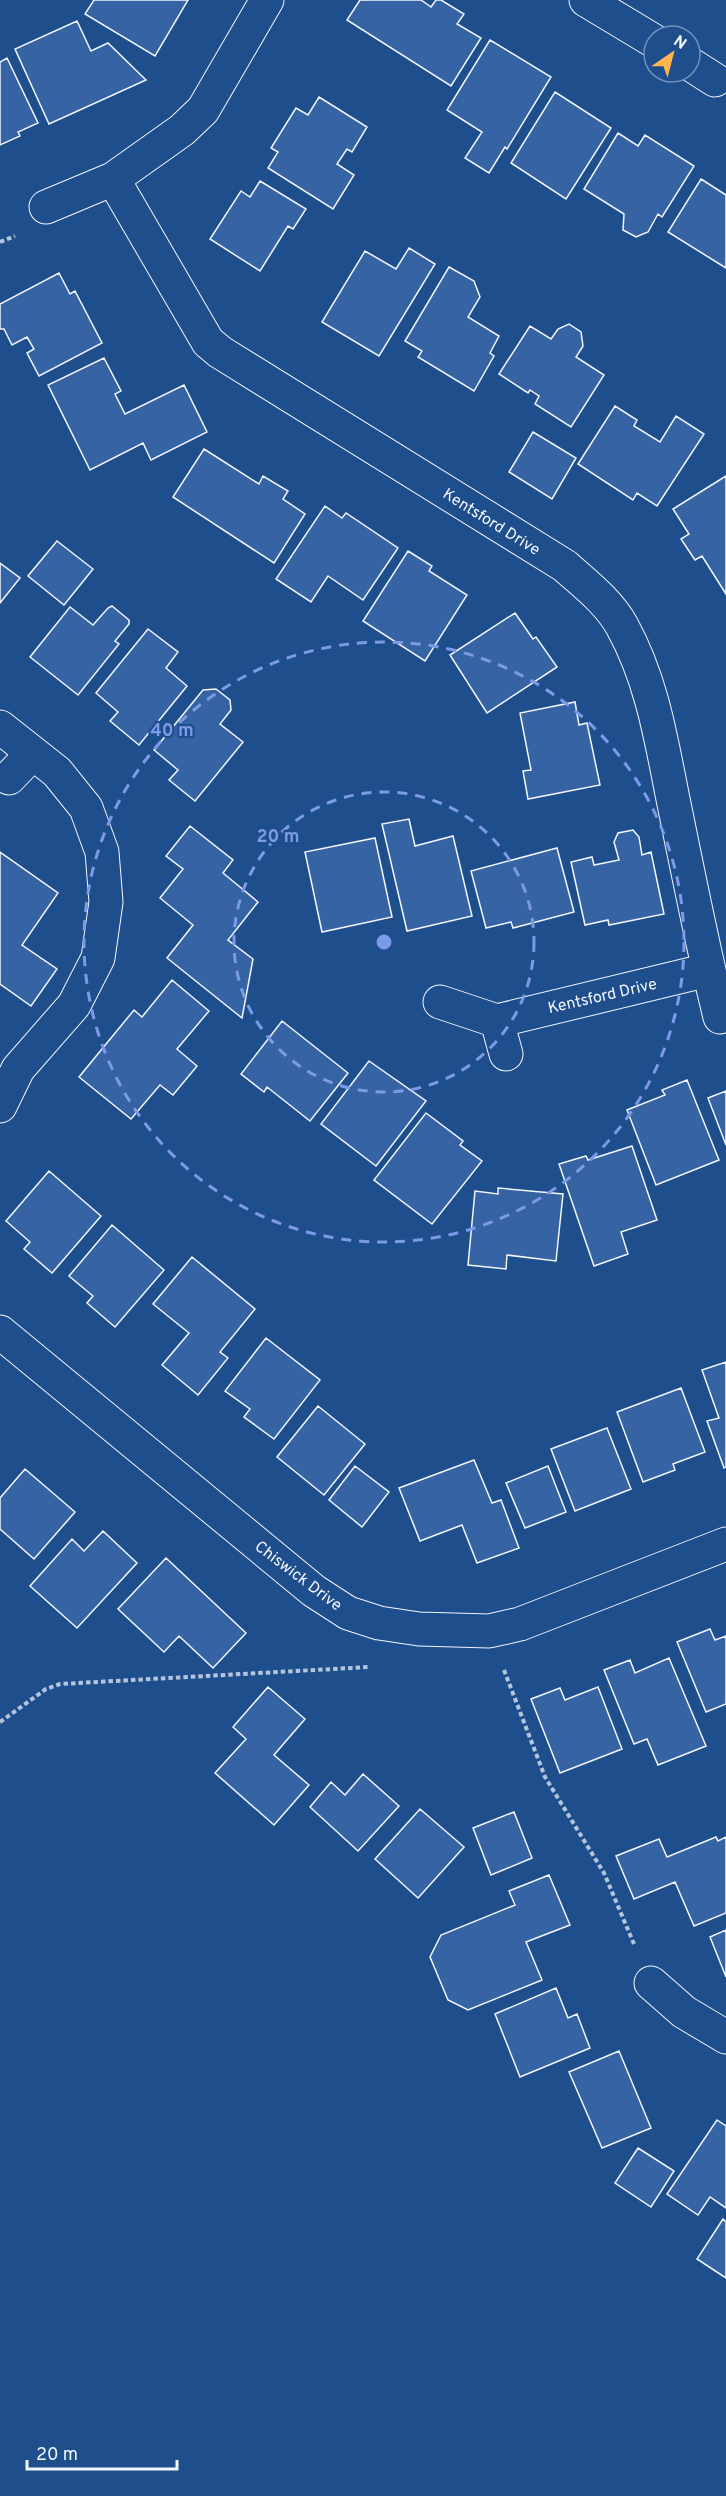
<svg xmlns="http://www.w3.org/2000/svg" width="726" height="2496" font-family="Overpass,sans-serif">
	<rect width="100%" height="100%" fill="#1f4e8c"/>
	<path fill="#3563a3" stroke="#f2f6ff" stroke-width="1.5" d="M94 0H188L155 56 85 14Z
		M360 0H421L431 7 436 0H441L464 14 457 24 481 38 451 86 347 20Z
		M77 21 91 51 108 43 146 80 49 124 15 49Z
		M490 40 551 77 507 149 505 147 489 173 465 158 482 132 447 110Z
		M7 58 38 123 18 132 20 136 0 145V62Z
		M555 92 611 128 566 199 511 163Z
		M319 97 367 127 352 152 347 149 337 164 354 175 333 209 268 168 278 152 271 148 296 108 308 115Z
		M618 133 638 146 645 135 694 166 662 217 658 214 648 232 636 237 623 230 624 214 584 189Z
		M701 179 726 195V268L668 232Z
		M260 181 306 209 293 229 288 226 260 271 210 239 241 191 250 197Z
		M409 248 435 264 379 356 322 322 365 251 396 269Z
		M449 267 474 281 480 297 468 317 499 336 490 353 494 356 474 391 418 357 422 351 405 341Z
		M59 273 70 294 75 291 102 343 39 376 27 353 34 349 27 337 12 345 4 329H0V304Z
		M569 324 581 332 583 346 576 357 604 375 571 427 535 404 539 396 530 390 528 393 499 374 530 326 551 339 558 329Z
		M104 358 121 391 115 394 125 414 184 385 207 432 151 460 143 443 90 470 48 385Z
		M615 406 637 420 634 426 660 442 676 416 704 434 657 506 637 493 633 500 578 464Z
		M533 432 576 458 552 499 509 472Z
		M204 449 259 484 263 476 288 491 283 499 305 514 274 563 173 497Z
		M726 476V594L702 556 695 560 681 539 689 534 673 509Z
		M325 506 342 518 346 513 398 548 363 600 328 576 311 602 276 579Z
		M57 541 93 569 64 605 28 576Z
		M408 551 432 566 429 571 467 595 425 661 363 621Z
		M0 563 20 578 0 603Z
		M112 606 129 620V624L115 641 119 644 78 695 30 657 70 607 93 625 108 608Z
		M515 613 533 639 536 637 557 667 487 713 450 655Z
		M148 629 178 652 166 668 187 686 139 745 110 721 118 712 96 693Z
		M216 689 230 700 231 710 220 724 243 742 195 801 169 780 178 770 154 750 203 690Z
		M575 702 579 725 587 723 600 785 528 799 523 771 531 770 520 713Z
		M409 819 415 846 453 836 472 916 407 931 382 824Z
		M190 826 233 860 223 873 258 902 228 940 253 959 242 1018 167 958 193 925 160 898 183 869 166 856Z
		M633 830 639 837 642 855 651 852 664 914 609 925 608 920 585 925 571 862 592 857 594 865 619 860 614 842 618 833Z
		M375 838 392 917 322 932 305 852Z
		M557 848 574 912 513 928 511 922 486 928 471 871Z
		M0 852 58 893 22 945 57 969 31 1006 0 984Z
		M172 980 209 1011 177 1049 197 1066 173 1095 160 1085 131 1119 79 1077 134 1010 142 1017Z
		M282 1021 348 1073 310 1121 267 1087 264 1092 241 1074Z
		M369 1061 426 1101 376 1166 321 1124Z
		M687 1080 719 1160 656 1185 627 1110 665 1095 662 1090Z
		M726 1091V1145L708 1098Z
		M426 1113 463 1141 460 1145 482 1161 432 1224 374 1180Z
		M632 1146 657 1220 621 1232 628 1254 594 1266 559 1164 586 1156 588 1160Z
		M49 1171 101 1216 52 1273 24 1249 30 1242 6 1221Z
		M498 1188 563 1194 556 1261 507 1255 506 1269 468 1265 475 1191 498 1194Z
		M112 1225 164 1270 115 1327 87 1303 93 1296 69 1276Z
		M192 1257 255 1309 220 1352 228 1358 198 1395 162 1365 189 1333 153 1304Z
		M266 1338 320 1380 274 1439 244 1417 250 1409 225 1391Z
		M726 1362V1467L724 1468 707 1421 719 1418 702 1370Z
		M681 1388 705 1452 673 1464 675 1470 643 1482 617 1412Z
		M318 1406 365 1444 324 1495 277 1457Z
		M607 1428 631 1489 575 1511 551 1449Z
		M474 1460 492 1503 501 1500 519 1548 477 1563 462 1525 420 1541 399 1488Z
		M355 1466 389 1492 362 1527 329 1500Z
		M548 1466 566 1512 525 1528 506 1483Z
		M25 1469 75 1512 34 1559 0 1529V1498Z
		M103 1531 137 1563 77 1628 30 1586 72 1539 84 1551Z
		M166 1558 246 1633 213 1668 179 1636 164 1652 118 1609Z
		M710 1629 715 1640 726 1636V1704L706 1712 677 1642Z
		M669 1658 706 1746 658 1765 647 1739 634 1744 604 1670 630 1660 635 1673Z
		M268 1687 305 1719 274 1755 309 1785 274 1825 215 1773 246 1739 233 1727Z
		M598 1687 622 1749 560 1773 531 1699 560 1688 565 1700Z
		M363 1774 399 1806 358 1851 310 1807 331 1782 345 1795Z
		M420 1809 464 1847 418 1898 375 1859Z
		M514 1812 532 1858 491 1875 473 1828Z
		M716 1837 718 1841 726 1837V1913L694 1926 675 1882 634 1899 616 1856 659 1839 667 1857Z
		M549 1875 570 1925 526 1942 542 1980 468 2010 448 2000 430 1957 441 1935 515 1905 509 1891Z
		M726 1930V1977L710 1937Z
		M556 1988 568 2018 577 2014 590 2048 520 2077 495 2014Z
		M619 2051 651 2128 602 2148 569 2072Z
		M717 2120 726 2126V2208L710 2197 698 2215 667 2194Z
		M638 2148 674 2171 651 2207 615 2183Z
		M723 2219 726 2222V2278L697 2259Z"/>
	<g fill="none" stroke-linecap="round" stroke-linejoin="round">
		<g stroke="#f2f6ff" stroke-width="35">
			<path id="minor" d="M267 0 203 110 182 130 113 179 208 342 220 352 565 566C585 584 609 602 622 626 652 680 661 739 673 799 688 872 702 945 720 1017
				M586 0 654 41
				M690 64 715 80
				M46 207 113 179
				M0 727 57 772 86 808 102 852 106 902 98 958 74 1005 18 1069 0 1106
				M9 778 33 753
				M440 1002 497 1021 506 1054
				M497 1021 708 970
				M0 1332 314 1591 348 1613 379 1623 419 1629 489 1631 520 1624 726 1544
				M651 1983 684 2012 726 2037"/>
		</g>
		<path stroke="#b3c4dc" stroke-width="4" stroke-dasharray="4.5 3" stroke-linecap="butt" d="M0 242 15 236
			M504 1670 545 1777 604 1873 634 1944
			M0 1722 46 1689 60 1684 369 1667"/>
		<use href="#minor" stroke="#1f4e8c" stroke-width="33"/>
	</g>
	<g fill="none" stroke="#7d9aea" stroke-width="3" stroke-dasharray="10 8">
		<circle cx="384" cy="942" r="150"/>
		<circle cx="384" cy="942" r="300"/>
	</g>
	<g text-anchor="middle" stroke-width="4.5" stroke-linejoin="round" paint-order="stroke">
		<g font-size="16" fill="#f2f6ff" stroke="#1f4e8c">
			<text transform="translate(492 521) rotate(32)" y="6">Kentsford Drive</text>
			<text transform="translate(602 995) rotate(-13)" y="6">Kentsford Drive</text>
			<text transform="translate(299 1575) rotate(37)" y="6">Chiswick Drive</text>
		</g>
	</g>
	<circle cx="384" cy="942" r="9" fill="#7d9aea" stroke="#1f4e8c" stroke-width="3"/>
	<g font-size="18" text-anchor="middle" font-weight="bold" fill="#7d9aea" stroke="#1f4e8c" stroke-width="4.5" stroke-linejoin="round" paint-order="stroke">
		<text x="172" y="736">40 m</text>
		<text x="278" y="842">20 m</text>
	</g>
	<g transform="translate(672 54) rotate(35)"><circle r="28" fill="#1f4e8c" stroke="#7391ba" stroke-width="1.5"/>
	<path d="M0-4.5L10 22L0 15L-10 22Z" fill="#ffb74d"/>
	<text y="-9" font-size="16" font-weight="bold" text-anchor="middle" fill="#f2f6ff">N</text>
	</g>
	<path d="M27 2460v9h150v-9" fill="none" stroke="#f2f6ff" stroke-width="3"/>
	<text x="36" y="2460" font-size="18" fill="#f2f6ff" stroke="#1f4e8c" stroke-width="4.5" paint-order="stroke">20 m</text>
</svg>
